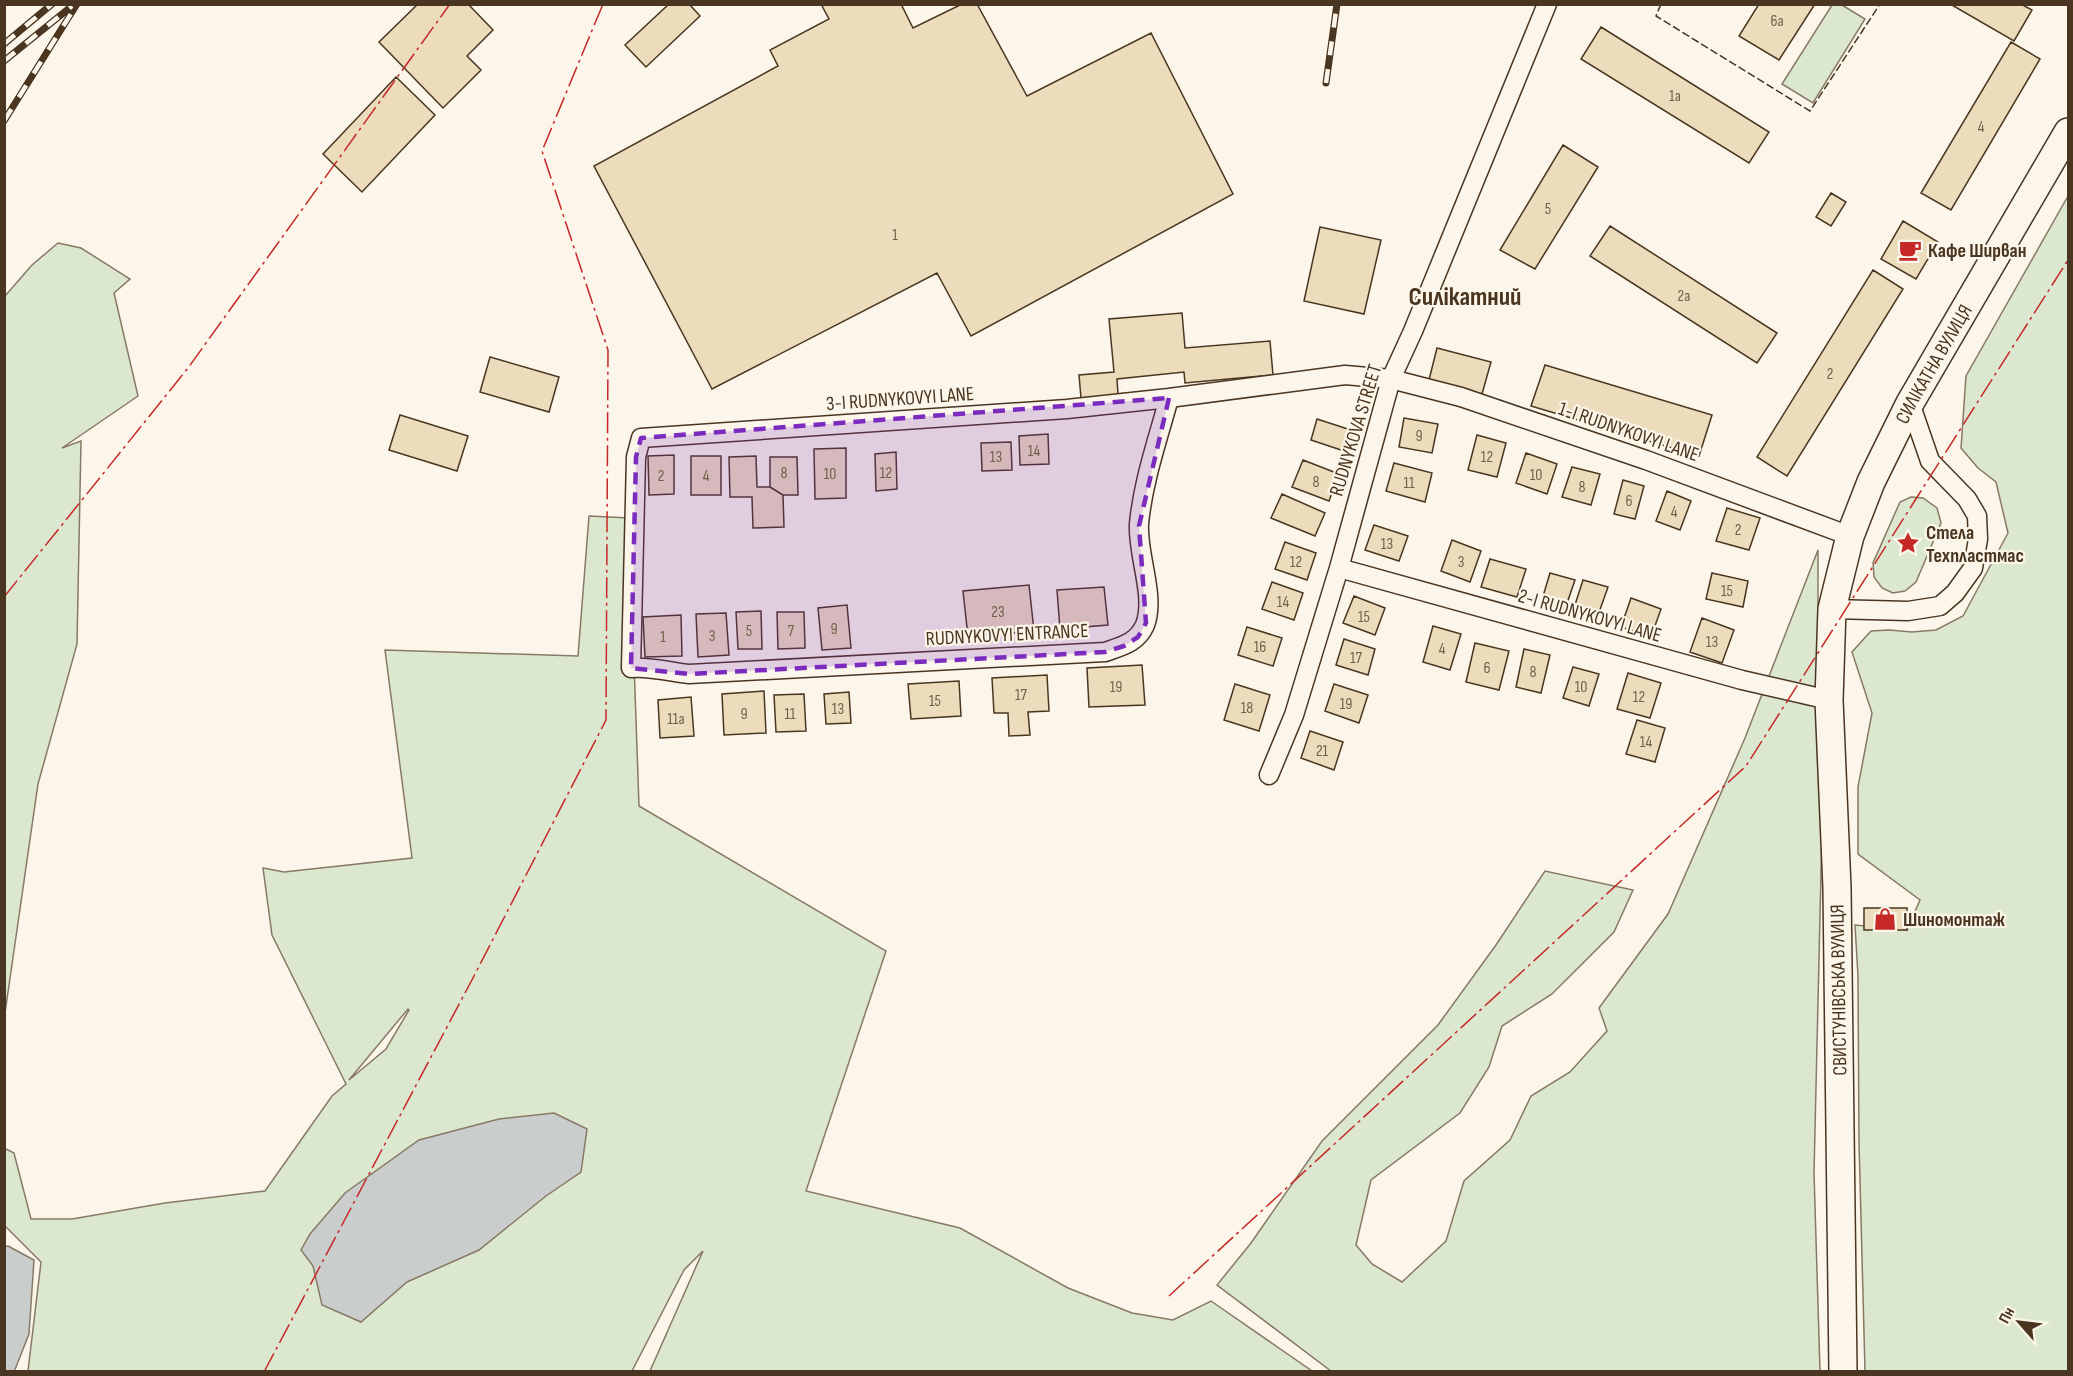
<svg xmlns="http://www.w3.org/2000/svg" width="2073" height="1376" font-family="'Sofia Sans Condensed',sans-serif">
	<rect width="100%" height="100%" fill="#fbf6e9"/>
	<path fill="#dce7d0" stroke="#887966" stroke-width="1.5" fill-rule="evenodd" d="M1832 5H1842L1865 19 1813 103 1782 84Z
		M2068 196V1371H1865L1859 1142 1858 976 1855 925 1907 930 1920 900 1858 854V787L1872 713 1852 652 1871 631 1889 630 1912 632 1936 630 1963 616 2008 533 1996 482 1978 468 1961 448 1966 376Z
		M58 243 81 248 130 279 114 293 138 396 62 448 81 441 77 644 38 784 5 1013V296L32 265Z
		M1911 497 1923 498 1937 508 1941 523 1916 582 1905 591 1893 593 1882 588 1874 577 1873 563 1900 502Z
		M589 516 629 518 639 806 886 951 806 1191 960 1228 1068 1288 1132 1313 1173 1320 1211 1301 1312 1371H650L703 1251 684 1270 632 1371H28L41 1262 5 1226 4 1148 14 1153 31 1219H72L165 1203 265 1191 332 1096 346 1084 272 935 263 868 284 872 412 858 385 650 578 656ZM408 1009 409 1010 386 1049 349 1080Z
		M1818 550V682L1822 830 1814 1173 1820 1371H1331L1217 1285 1251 1243 1322 1141 1438 1025 1496 945 1545 871 1633 890 1614 932 1552 994 1502 1026 1489 1067 1460 1113 1371 1180 1356 1245 1372 1264 1402 1282 1446 1241 1464 1181 1510 1140 1531 1096 1570 1072 1607 1031 1599 1008 1668 914 1745 738Z"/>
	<path fill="#c9cecd" stroke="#887966" stroke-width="1.5" d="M554 1113 587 1129 581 1172 546 1196 479 1250 407 1282 361 1322 322 1305 313 1266 301 1250 310 1234 345 1193 419 1140 499 1119Z
		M8 1246 34 1260 29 1334 14 1372 4 1371V1247Z"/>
	<path fill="#ecdcbc" stroke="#4a3520" stroke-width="1.5" d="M418 4H468L493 30 467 56 481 70 443 108 379 42Z
		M669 4H689L700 16 646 67 625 45Z
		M821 4H901L913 28 962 4H977L1027 96 1151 33 1233 194 971 336 937 273 712 389 594 166 778 66 770 50 829 19Z
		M1759 4H1815L1779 60 1739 36Z
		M1950 4H2021L2032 10 2014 41Z
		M1601 27 1769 132 1749 163 1581 59Z
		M2011 42 2040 59 1951 210 1921 193Z
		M396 77 435 115 362 192 323 154Z
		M1563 145 1598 167 1535 269 1500 250Z
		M1831 193 1846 202 1831 226 1816 217Z
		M1903 221 1938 242 1916 279 1881 259Z
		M1610 226 1777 333 1757 363 1590 256Z
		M1320 227 1381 240 1364 314 1304 301Z
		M1873 270 1903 289 1787 476 1757 457Z
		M1182 313 1185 348 1270 341 1273 375 1185 383 1184 372 1117 379 1118 395 1081 398 1079 375 1114 372 1109 319Z
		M1437 348 1491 362 1482 394 1429 380Z
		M490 357 559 377 549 412 480 392Z
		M1545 365 1712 415 1699 456 1531 406Z
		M400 415 468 436 457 471 389 450Z
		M1404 418 1438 424 1432 453 1399 447Z
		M1317 419 1354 431 1347 452 1311 440Z
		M1048 434 1049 464 1020 465 1019 436Z
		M1477 435 1506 443 1497 477 1468 470Z
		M1011 442 1012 470 982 471 981 443Z
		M846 448V498L815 499 814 449Z
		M896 452 897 489 876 491 875 454Z
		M1526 453 1557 464 1547 494 1516 483Z
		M674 455V494L649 495 648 456Z
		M691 456H721V495H691Z
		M756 456 757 487H770L783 495 784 527 753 528 752 497H730L729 457Z
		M770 457H797L798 495H783L770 487Z
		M1303 460 1339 474 1329 501 1292 487Z
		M1394 463 1432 473 1425 502 1386 491Z
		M1572 467 1600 474 1591 505 1562 497Z
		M1623 480 1644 486 1635 519 1614 514Z
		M1667 491 1691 501 1680 530 1656 521Z
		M1282 494 1325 513 1315 536 1271 518Z
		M1727 508 1760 518 1749 550 1716 541Z
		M1374 525 1408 536 1399 561 1365 550Z
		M1452 540 1481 551 1470 582 1441 571Z
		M1285 542 1316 553 1307 580 1275 569Z
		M1490 559 1526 569 1517 597 1481 587Z
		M1550 573 1575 580 1565 609 1541 603Z
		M1712 573 1748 581 1743 607 1706 599Z
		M1583 580 1608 587 1597 618 1573 611Z
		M1272 582 1303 593 1294 620 1262 609Z
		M1029 585 1034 631 968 637 963 591Z
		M1104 587 1108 625 1060 629 1057 590Z
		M1354 596 1385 608 1375 635 1343 623Z
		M1631 598 1661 609 1651 637 1621 627Z
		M847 605 851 648 822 650 818 608Z
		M761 611 762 649H738L736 612Z
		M777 612H804L805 648 778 649Z
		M726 613 729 655 698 657 696 614Z
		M681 615 682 656 645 657 643 617Z
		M1702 618 1734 630 1722 663 1690 652Z
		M1433 626 1461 634 1450 670 1423 662Z
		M1247 627 1282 638 1273 666 1238 655Z
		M1344 639 1375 649 1368 675 1336 665Z
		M1475 643 1509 651 1499 690 1466 682Z
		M1524 649 1550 655 1541 693 1516 687Z
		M1142 665 1145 705 1089 707 1087 668Z
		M1573 667 1599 674 1589 706 1563 698Z
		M1628 673 1661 683 1650 718 1617 709Z
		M1047 675 1049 711 1028 712 1030 735 1009 736 1008 713H994L992 678Z
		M959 681 961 716 911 719 908 684Z
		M1235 684 1270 695 1259 731 1224 720Z
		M1334 684 1368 695 1359 723 1325 711Z
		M764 691 766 733 724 735 722 694Z
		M849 692 851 723 826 724 824 694Z
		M804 694 806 731 776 732 774 695Z
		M691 697 694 736 660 738 658 700Z
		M1637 720 1665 728 1655 762 1626 754Z
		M1310 731 1343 742 1334 770 1301 758Z
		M1864 908H1907V930H1864Z"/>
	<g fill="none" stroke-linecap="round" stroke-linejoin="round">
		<g stroke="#4a3520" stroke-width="21">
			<path id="street" d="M1169 398C1158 439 1143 481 1139 524 1137 555 1156 596 1145 625 1137 643 1122 646 1105 652L689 674C671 672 648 666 631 668L636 457 641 438 1067 409 1169 398 1345 375 1391 379 1461 397 1646 460 1850 536
				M1339 568 1742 680 1829 700
				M1832 609 1908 611 1940 606 1955 593 1973 568 1978 539 1977 516 1967 499 1930 461 1910 403
				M1269 775 1294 715 1339 568 1391 379 1413 331 1547 4"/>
		</g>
		<g stroke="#4a3520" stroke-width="30">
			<g id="primary">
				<path id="s1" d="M1843 1372 1837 888 1829 700 1832 609 1850 536 1871 482 1910 403 2068 132"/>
			</g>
		</g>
		<use href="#street" stroke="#fbf6e9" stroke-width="18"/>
		<use href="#primary" stroke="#fbf6e9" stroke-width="27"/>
		<g stroke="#4a3520" stroke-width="7">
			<path id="rail" d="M4 44 52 4
				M4 61 72 6
				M1326 83 1337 4
				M4 121 77 4"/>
		</g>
		<use href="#rail" stroke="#fbf6e9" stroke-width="4.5" stroke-dasharray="14" stroke-linecap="butt"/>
		<path stroke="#4a3520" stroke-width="1.5" stroke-dasharray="8 3" stroke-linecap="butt" d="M1661 4 1656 16 1810 111 1880 4"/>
		<path stroke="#c62828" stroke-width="1.5" stroke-dasharray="21 4.5 3 4.5" stroke-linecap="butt" d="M4 597 188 368 450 4
			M1169 1296 1746 766 2068 260
			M264 1372 474 976 606 720 608 350 542 151 603 4"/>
	</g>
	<path fill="#7b2cbf" fill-opacity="0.2" stroke="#7b2cbf" stroke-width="4.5" stroke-dasharray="12 8" stroke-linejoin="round" d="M1169 398 1139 526 1146 623 1138 637 1124 646 1105 652 689 674 631 668 636 457 641 438Z"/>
	<defs>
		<g id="cafe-bare" transform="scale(1.8)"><path d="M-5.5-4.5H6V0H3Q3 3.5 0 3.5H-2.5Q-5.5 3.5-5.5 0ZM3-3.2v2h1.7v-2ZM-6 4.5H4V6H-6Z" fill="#c62828" stroke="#fbf6e9" stroke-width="2.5" paint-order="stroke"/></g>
		<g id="sight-bare" transform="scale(1.8)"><path d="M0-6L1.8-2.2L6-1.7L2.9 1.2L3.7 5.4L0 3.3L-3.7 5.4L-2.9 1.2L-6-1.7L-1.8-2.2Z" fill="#c62828" stroke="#fbf6e9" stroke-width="2.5" paint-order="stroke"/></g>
		<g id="shop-bare" transform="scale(1.8)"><path d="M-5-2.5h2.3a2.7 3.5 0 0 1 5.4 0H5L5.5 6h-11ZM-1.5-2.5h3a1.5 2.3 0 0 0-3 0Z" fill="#c62828" stroke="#fbf6e9" stroke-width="2.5" paint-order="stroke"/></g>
	</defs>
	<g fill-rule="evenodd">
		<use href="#cafe-bare" x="1910" y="250"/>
		<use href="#sight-bare" x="1908" y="543"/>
		<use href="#shop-bare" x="1885" y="919"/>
	</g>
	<g text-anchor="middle" stroke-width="4.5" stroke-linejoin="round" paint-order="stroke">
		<g font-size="16" fill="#725f47">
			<text x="1777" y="26">6а</text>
			<text x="1675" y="101">1а</text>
			<text x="1981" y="132">4</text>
			<text x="1548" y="214">5</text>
			<text x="895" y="240">1</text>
			<text x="1684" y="301">2а</text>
			<text x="1830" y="379">2</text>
			<text x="1419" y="441">9</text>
			<text x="1034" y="456">14</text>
			<text x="996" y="462">13</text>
			<text x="1487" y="462">12</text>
			<text x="784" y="478">8</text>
			<text x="886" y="478">12</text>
			<text x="830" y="479">10</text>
			<text x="1536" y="480">10</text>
			<text x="661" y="481">2</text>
			<text x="706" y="481">4</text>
			<text x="1316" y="487">8</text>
			<text x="1409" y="488">11</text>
			<text x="1582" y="492">8</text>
			<text x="1629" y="506">6</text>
			<text x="1674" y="517">4</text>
			<text x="1738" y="535">2</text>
			<text x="1387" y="549">13</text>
			<text x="1296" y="567">12</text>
			<text x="1461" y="567">3</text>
			<text x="1727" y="596">15</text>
			<text x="1283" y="607">14</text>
			<text x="998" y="617">23</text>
			<text x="1364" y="622">15</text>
			<text x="834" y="634">9</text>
			<text x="749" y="636">5</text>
			<text x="791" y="636">7</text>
			<text x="712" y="641">3</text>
			<text x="663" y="642">1</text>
			<text x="1712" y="647">13</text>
			<text x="1260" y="652">16</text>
			<text x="1442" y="654">4</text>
			<text x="1356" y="663">17</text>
			<text x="1487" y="673">6</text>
			<text x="1533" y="677">8</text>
			<text x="1116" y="692">19</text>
			<text x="1581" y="692">10</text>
			<text x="1021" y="700">17</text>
			<text x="1639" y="702">12</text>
			<text x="935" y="706">15</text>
			<text x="1346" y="709">19</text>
			<text x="1247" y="713">18</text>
			<text x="838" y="714">13</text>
			<text x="744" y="719">9</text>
			<text x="790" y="719">11</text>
			<text x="676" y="724">11а</text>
			<text x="1646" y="747">14</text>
			<text x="1322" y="756">21</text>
		</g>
		<g font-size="20" font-weight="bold" fill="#4a3520" stroke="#fbf6e9" text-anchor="start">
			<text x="1928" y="257">Кафе Ширван</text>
			<text x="1926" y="539">Стела<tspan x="1926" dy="23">Техпластмас</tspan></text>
			<text x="1903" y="926">Шиномонтаж</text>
		</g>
		<g font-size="20" fill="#4a3520" stroke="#fbf6e9">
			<text dy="7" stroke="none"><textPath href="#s1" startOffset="1030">СИЛІКАТНА ВУЛИЦЯ</textPath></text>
			<text transform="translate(900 398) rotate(-4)" y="7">3-I RUDNYKOVYI LANE</text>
			<text transform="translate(1355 430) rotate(-73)" y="7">RUDNYKOVA STREET</text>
			<text transform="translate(1629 431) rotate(19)" y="7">1-I RUDNYKOVYI LANE</text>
			<text transform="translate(1590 615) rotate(16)" y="7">2-I RUDNYKOVYI LANE</text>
			<text transform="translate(1007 634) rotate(-3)" y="7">RUDNYKOVYI ENTRANCE</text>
			<text transform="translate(1838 990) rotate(-91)" y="7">СВИСТУНІВСЬКА ВУЛИЦЯ</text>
		</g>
		<g font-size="26" font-weight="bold" fill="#4a3520" stroke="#fbf6e9">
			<text x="1465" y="305">Силікатний</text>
		</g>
	</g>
	<rect width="2073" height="1376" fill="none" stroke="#4a3520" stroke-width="12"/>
	<g transform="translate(2019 1322) rotate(298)" stroke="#fbf6e9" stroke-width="4.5" paint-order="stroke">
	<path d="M0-4.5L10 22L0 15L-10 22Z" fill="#4a3520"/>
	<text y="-9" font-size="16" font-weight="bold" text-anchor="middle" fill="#4a3520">Пн</text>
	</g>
</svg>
